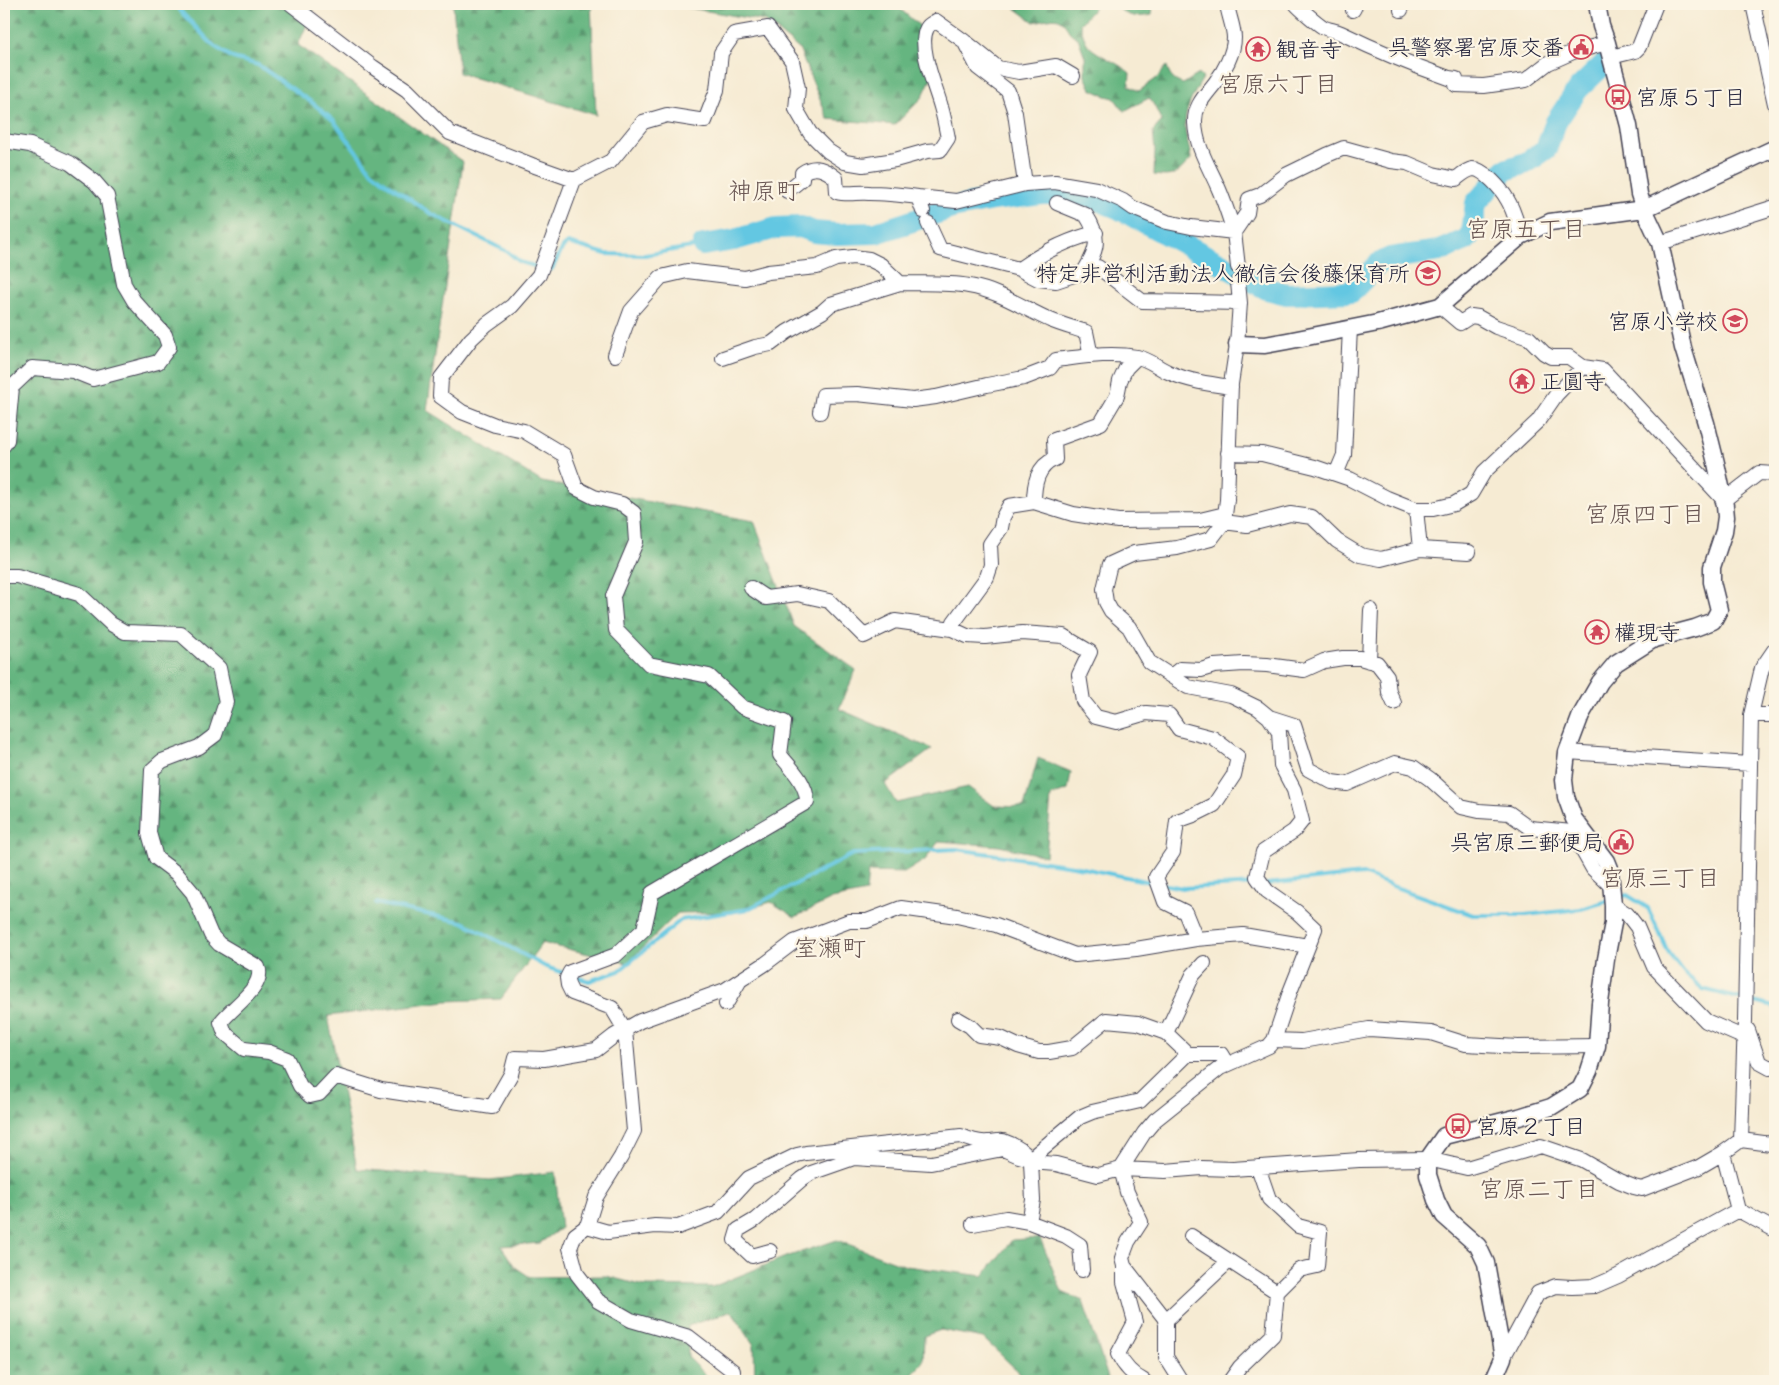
<svg xmlns="http://www.w3.org/2000/svg" width="1779" height="1385" font-family="'Indie Flower','Klee One',sans-serif">
	<defs>
		<pattern id="forest-firs" width="22" height="20" patternUnits="userSpaceOnUse" patternTransform="scale(1.25)"><rect width="22" height="20" fill="#65b580"/><path d="M5 1l3.5 6h-7zM16 11l3.5 6h-7z" fill="#53936a"/></pattern>
	</defs>
	<rect width="100%" height="100%" fill="#fcf5e5"/>
	<filter id="ink" filterUnits="userSpaceOnUse"><feTurbulence type="fractalNoise" baseFrequency=".02" numOctaves="2"/><feDisplacementMap in="SourceGraphic" scale="10" xChannelSelector="R" yChannelSelector="G"/><feConvolveMatrix kernelMatrix="1 2 1 2 8 2 1 2 1" color-interpolation-filters="sRGB"/></filter>
	<filter id="wash" filterUnits="userSpaceOnUse"><feTurbulence type="fractalNoise" baseFrequency=".0096" numOctaves="4" result="noise"/><feDisplacementMap in="SourceGraphic" scale="20" xChannelSelector="R" yChannelSelector="G"/><feGaussianBlur stdDeviation="1.12" result="paint"/><feColorMatrix in="noise" values="0 0 0 0 0 0 0 0 0 0 0 0 0 0 0 0 0 1.4 0 .05"/><feComposite in="paint" operator="in"/></filter>
	<g filter="url(#wash)">
		<rect width="100%" height="100%" fill="#f6ebd3"/>
		<path fill="url(#forest-firs)" stroke="#446c5e" d="M4 4H316L298 45 463 162 427 410 542 482 754 521 794 626 856 670 839 709 932 749 885 784 896 803 968 787 994 806 1024 807 1038 758 1071 772 1068 790 1051 796 1046 856 999 846 939 841 925 860 904 873 868 872 866 892 832 899 795 917 771 902 736 912 678 913 627 963 542 943 501 999 446 1001 328 1016 357 1169 490 1180 555 1172 561 1228 540 1243 501 1246 515 1267 530 1277 606 1276 644 1286 712 1287 783 1258 837 1240 906 1266 983 1276 1012 1240 1040 1238 1062 1292 1083 1301 1109 1381H1018L1021 1374 983 1338 941 1330 924 1336 923 1362 907 1381H758L755 1380 754 1345 731 1311 688 1326V1357L712 1381H4Z
			M453 4H591L596 115 459 73Z
			M667 4H894L921 27 934 72 922 98 895 125 828 119 799 49 765 21Z
			M1015 4H1098L1080 24C1082 31 1084 40 1089 46 1097 55 1119 63 1130 73L1129 86 1139 91 1157 78 1167 66C1169 76 1173 81 1183 84L1199 74 1203 78C1195 92 1186 106 1185 123 1184 135 1190 147 1191 159 1177 174 1174 178 1154 175L1155 151 1153 131 1162 121C1157 113 1155 105 1149 98L1124 111 1114 98 1106 96 1091 89 1085 76V57L1078 38C1064 31 1070 27 1062 21 1056 15 1041 21 1034 22L1015 8Z
			M1115 4H1153L1152 15C1136 18 1125 17 1115 4Z"/>
		<g fill="none" stroke-linecap="round" stroke-linejoin="round">
			<path stroke="#64c7e2" stroke-width="4" d="M175 4 183 14 214 46 233 58 258 65 314 104 334 121 371 171 385 182 430 213 508 252 520 262 549 270 552 269 563 247 568 243 606 254 645 255 703 245
				M1162 884 1183 888 1257 884
				M1267 884 1363 874 1395 887 1473 915H1525L1581 909 1608 901
				M1617 898 1627 895 1648 908 1669 954 1684 973 1703 989 1742 999
				M376 903 463 922 546 967 567 974
				M573 976 589 981 619 971 681 920 748 909 853 854 956 849 1073 866 1155 883
				M1749 1001 1775 1007"/>
			<path stroke="#64c7e2" stroke-width="22" d="M703 245 734 240 776 228 801 227 814 232 837 234 876 233 952 208 992 200 1042 194H1068L1089 197 1118 208 1267 289 1287 294 1351 292 1378 264 1390 258 1439 251 1466 240 1472 232 1476 203 1505 170 1526 163 1546 149 1556 122 1578 89 1604 64"/>
		</g>
	</g>
	<g filter="url(#ink)">
		<g fill="none" stroke-linecap="round" stroke-linejoin="round">
			<g stroke="#424052" stroke-width="16">
				<path id="minor" d="M291 4 373 67 407 90 450 133 532 165 574 180 611 161 643 122 667 115 705 121 717 90 721 53 734 34 768 28 792 61 798 88 796 109 810 133 828 151 845 162 863 165 895 160 927 151 940 150 948 138C946 128 944 117 941 107 936 88 917 46 927 28 929 24 933 23 936 21L964 41 978 68 1008 91 1015 113 1025 184
					M1296 4C1299 8 1318 24 1323 27 1328 30 1335 30 1341 33 1376 50 1412 65 1449 78L1456 79
					M1753 4 1775 104
					M1353 10 1356 4
					M1401 10 1403 4
					M967 43 998 68 1019 72 1056 66 1073 76
					M1611 57 1635 51 1639 47 1656 4
					M1456 85 1484 86 1526 80 1548 63 1573 52 1607 43
					M4 141 30 145 70 163 94 181 107 196 124 284 134 301 165 335 169 347 158 362 93 379 73 371 32 368 12 387 7 440 4 445
					M574 180 539 275 512 306 487 324 471 339 441 378 440 396 462 412 495 425 524 431 564 455 576 488 594 497 622 504 634 513 636 542 613 596 616 630 649 664 709 676 742 707 784 722 780 755C792 769 807 784 807 802L652 893 644 929 616 955 570 972 567 978 568 985 572 993 612 1008 625 1030 634 1131 621 1157 596 1197 587 1226 575 1235 570 1248 577 1274 598 1301 631 1320 689 1337 733 1371V1381
					M787 191 802 179V173C815 164 825 169 836 178L837 192C847 195 858 192 869 193 885 193 902 195 918 197
					M1057 203 1086 215C1101 238 1098 250 1083 273
					M923 211 918 197 956 201 1025 184 1055 182 1096 189 1123 201 1133 208 1167 222 1191 227 1234 232C1229 216 1224 200 1217 185 1208 165 1196 146 1195 123 1194 106 1205 96 1215 83 1224 71 1234 53 1234 38 1234 27 1228 14 1227 4
					M928 223 940 249 1019 269 1038 279 1056 281 1098 267 1142 301 1240 303 1238 282
					M1660 243 1775 207
					M1238 267 1234 232 1247 213 1249 199 1260 195 1286 175 1327 155 1344 148 1391 161 1407 163 1433 174 1456 179C1461 175 1466 170 1473 169 1484 169 1502 190 1507 199 1514 210 1517 224 1521 236
					M1019 269C1042 253 1068 239 1096 233
					M1240 303 1237 344 1231 384 1227 500 1224 522 1211 539 1177 548 1134 553 1110 564 1104 589 1106 602 1111 611 1129 627 1149 662 1188 687 1231 695 1258 708 1269 717 1294 725 1308 769 1332 782 1347 784 1395 763 1413 767 1430 779 1461 807 1479 811 1509 813 1530 828 1572 832 1593 869 1611 886
					M1440 306 1460 323 1471 316 1478 317 1496 327 1529 338 1544 353 1551 357H1569L1583 367 1603 370 1724 500 1759 473 1775 474
					M615 355 631 311 661 277 687 271 745 278 768 272 817 267 836 259 853 257 869 259 881 265 900 283C923 284 946 282 969 286 999 291 1023 308 1050 320 1062 325 1074 328 1086 332L1091 356
					M723 358 755 347 771 344 787 332 822 312 831 304 900 283
					M820 412 823 395 857 394 913 400 936 397 987 385 1024 378 1050 368 1056 360C1082 357 1110 352 1137 357 1149 359 1157 367 1168 372 1188 381 1210 384 1231 387
					M1228 453 1262 454 1315 467 1350 479 1387 498 1407 506 1416 509H1433L1454 504 1471 494 1484 472 1538 421 1556 395 1583 367
					M1336 474 1344 455 1350 328
					M1034 502C1034 484 1037 466 1055 459L1054 440 1101 423 1117 396 1120 381 1126 368 1137 357
					M1416 509 1420 549
					M1224 522 1247 525 1290 514 1312 517 1337 541 1360 555 1381 559 1420 549 1469 552
					M4 576H17L79 594 111 624 125 632 181 634 219 668 226 702 215 735 199 747 162 761 152 770 149 833 156 858 176 873 193 893 211 935 219 944 258 967C266 986 232 1007 221 1022L225 1033 244 1049 269 1052 287 1059 300 1086 310 1096 319 1094 336 1076 381 1090 492 1107 511 1074 515 1058 544 1059 596 1050 614 1036 640 1021 725 990 765 964 794 942 849 921H867L901 908 957 916 996 925 1075 955 1136 949 1196 939 1243 935 1308 946
					M751 588 766 598 797 594 829 601 864 636 895 621 952 629 967 636 985 637 1022 633 1063 636 1090 652 1079 675 1083 701 1096 717 1116 722 1146 713 1169 715 1179 729 1213 738 1238 757 1234 775 1214 805 1194 815 1177 821 1173 852 1156 877 1165 902 1185 912 1196 939
					M952 629 954 622 987 577 991 565 990 544 1001 528 1003 517 1009 506 1034 502 1073 514 1118 521 1200 520 1225 514
					M1369 661 1371 610
					M1171 676 1180 669 1201 670 1214 666 1244 664 1267 665 1304 670 1324 661 1343 658H1360L1377 663 1387 676 1389 692 1394 703
					M1751 715H1775
					M1567 752 1750 764
					M1613 905 1627 914 1637 927 1654 967 1706 1021 1745 1038
					M726 1004 739 982
					M958 1019 970 1026 979 1035 1001 1038 1018 1046 1039 1052H1049L1072 1048 1106 1020 1138 1023 1166 1033 1188 1054
					M1748 1030 1759 1062 1770 1068 1775 1067
					M1166 1033 1193 975 1204 963
					M1274 1040 1302 1041 1369 1029 1431 1033 1466 1044 1518 1047 1597 1046
					M1741 1140 1745 1020 1751 715 1762 668 1775 649
					M1738 1210 1775 1230
					M1029 1222 1066 1236 1080 1245 1082 1270
					M973 1224 1006 1218 1029 1222 1033 1200 1031 1162
					M587 1226 608 1232 655 1226 678 1227 718 1212 749 1178 797 1155 806 1153 961 1136C970 1140 978 1143 988 1142 993 1142 999 1140 1003 1141 1013 1144 1028 1153 1031 1162L1056 1164 1098 1175 1121 1169 1165 1171 1202 1168 1233 1169 1359 1160 1428 1159 1467 1168 1541 1146 1582 1160 1619 1181 1634 1187 1642 1189 1699 1167 1723 1153
					M1191 1236 1277 1292
					M770 1251 752 1256 735 1240 738 1230 755 1220 802 1179 811 1173 854 1158 931 1163 1003 1149 1019 1156 1030 1159 1080 1117 1092 1112 1140 1101 1188 1054H1221L1227 1064
					M1124 1266 1166 1320V1357L1181 1381
					M1165 1321 1229 1261
					M1503 1358 1538 1293 1556 1286 1572 1287 1595 1286 1618 1276 1738 1210 1723 1153 1741 1140 1771 1144 1775 1140
					M1144 1381C1132 1375 1124 1366 1118 1354L1135 1322 1124 1282V1266L1122 1258 1128 1242 1141 1222 1127 1192 1121 1169 1144 1133 1155 1120 1220 1068 1269 1046 1274 1040 1290 992 1315 929 1297 912 1267 891 1257 877 1263 852 1294 831 1302 821 1294 790 1281 765 1279 732 1269 717
					M1230 1381 1240 1367 1273 1335 1277 1292 1299 1270 1317 1266 1320 1232 1298 1226 1269 1199 1258 1167"/>
			</g>
			<g stroke="#424052" stroke-width="19">
				<path id="tertiary" d="M1237 344 1265 345 1287 341 1378 323 1440 306 1521 236 1550 222 1644 209 1775 148
					M1493 1381 1503 1358 1486 1263 1478 1246 1444 1216 1436 1200 1428 1175V1159L1444 1136 1519 1117 1551 1107 1580 1089 1589 1071 1597 1046 1600 1003 1606 959 1613 923V905L1610 871 1606 861 1574 819 1566 797 1564 780 1567 752 1581 715 1600 682 1616 663 1654 639 1695 628 1713 621 1719 610 1712 582V567L1724 531 1726 517 1725 506 1716 463 1706 423 1683 348 1660 243 1644 209 1639 194 1629 126 1607 43 1601 26 1597 4"/>
			</g>
			<use href="#minor" stroke="#fff" stroke-width="14"/>
			<use href="#tertiary" stroke="#fff" stroke-width="16"/>
		</g>
	</g>
	<defs>
		<g id="civic-ring" transform="scale(1.25)"><circle r="9.5" fill="#fcf5e5" stroke="#d1495b" stroke-width="1.5"/><path d="M-.6-6.5H3V-4.5H.6V-3L4-1V1h2V6H-6V1h2V-1L-.6-3ZM-1.2 2.5V6h2.4V2.5Z" fill="#d1495b"/></g>
		<g id="temple-ring" transform="scale(1.25)"><circle r="9.5" fill="#fcf5e5" stroke="#d1495b" stroke-width="1.5"/><path d="M0-6L5-2H3V0L6.5 2.5H4V6H1.5V3h-3V6H-4V2.5H-6.5L-3 0V-2H-5Z" fill="#d1495b"/></g>
		<g id="bus-ring" transform="scale(1.25)"><circle r="9.5" fill="#fcf5e5" stroke="#d1495b" stroke-width="1.5"/><path d="M-5-6H5V4H4V6H2V4H-2V6H-4V4H-5ZM-3.5-4V0h7V-4ZM-3.5 1.2v1.5H-2V1.2ZM2 1.2v1.5H3.5V1.2Z" fill="#d1495b"/></g>
		<g id="school-ring" transform="scale(1.25)"><circle r="9.5" fill="#fcf5e5" stroke="#d1495b" stroke-width="1.5"/><path d="M0-5L7-2L0 1L-7-2ZM-4 1L0 2.5L4 1V4Q0 6-4 4Z" fill="#d1495b"/></g>
	</defs>
	<g fill-rule="evenodd">
		<use href="#civic-ring" x="1581" y="47"/>
		<use href="#temple-ring" x="1258" y="49"/>
		<use href="#bus-ring" x="1618" y="97"/>
		<use href="#school-ring" x="1428" y="273"/>
		<use href="#school-ring" x="1735" y="321"/>
		<use href="#temple-ring" x="1522" y="381"/>
		<use href="#temple-ring" x="1597" y="632"/>
		<use href="#civic-ring" x="1621" y="842"/>
		<use href="#bus-ring" x="1458" y="1126"/>
	</g>
	<g text-anchor="middle" stroke-width="4.5" stroke-linejoin="round" paint-order="stroke">
		<g font-size="22" fill="#22223b" stroke="#fcf5e5" text-anchor="start">
			<text x="1564" y="55" text-anchor="end">呉警察署宮原交番</text>
			<text x="1276" y="57">観音寺</text>
			<text x="1636" y="105">宮原５丁目</text>
			<text x="1410" y="281" text-anchor="end">特定非営利活動法人徹信会後藤保育所</text>
			<text x="1718" y="329" text-anchor="end">宮原小学校</text>
			<text x="1540" y="389">正圓寺</text>
			<text x="1614" y="640">權現寺</text>
			<text x="1604" y="850" text-anchor="end">呉宮原三郵便局</text>
			<text x="1476" y="1134">宮原２丁目</text>
		</g>
		<g font-size="24" fill="#695653" stroke="#fcf5e5">
			<text x="1278" y="92">宮原六丁目</text>
			<text x="764" y="199">神原町</text>
			<text x="1526" y="237">宮原五丁目</text>
			<text x="1645" y="522">宮原四丁目</text>
			<text x="1660" y="886">宮原三丁目</text>
			<text x="830" y="956">室瀬町</text>
			<text x="1539" y="1197">宮原二丁目</text>
		</g>
	</g>
	<rect width="1779" height="1385" fill="none" stroke="#fcf5e5" stroke-width="20"/>
</svg>
